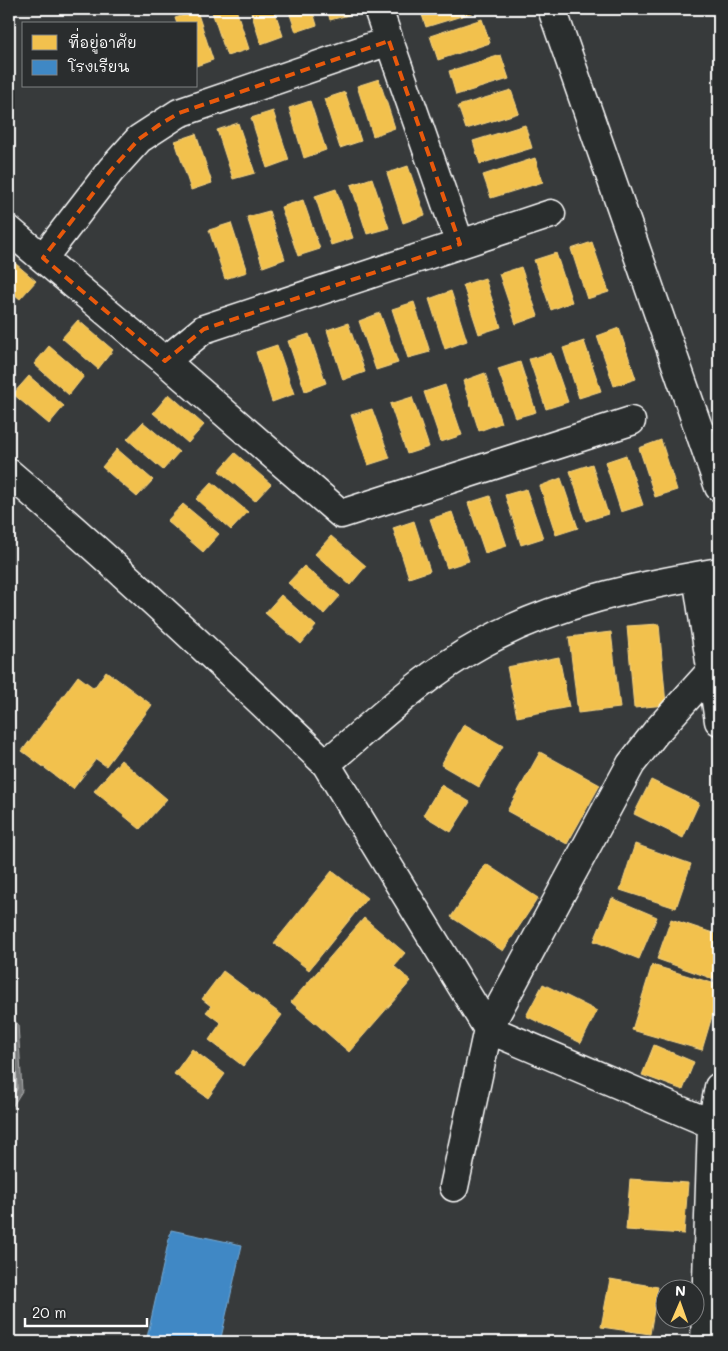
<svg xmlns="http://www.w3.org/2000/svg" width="728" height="1351" font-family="Mali,'Playpen Sans Thai',sans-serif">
	<rect width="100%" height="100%" fill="#373a3b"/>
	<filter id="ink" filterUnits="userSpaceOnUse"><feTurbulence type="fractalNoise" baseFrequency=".02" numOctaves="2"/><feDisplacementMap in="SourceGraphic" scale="10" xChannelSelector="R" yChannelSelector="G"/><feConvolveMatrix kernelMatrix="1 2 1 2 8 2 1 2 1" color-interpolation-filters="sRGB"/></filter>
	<g filter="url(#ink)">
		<path fill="#767879" stroke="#adaeaf" d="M9 1015 18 1024 22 1091 9 1112Z"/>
		<path fill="#f2c14e" stroke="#f6d483" d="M211 9H236L249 49 227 56Z
			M250 9H274L283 36 261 44Z
			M288 9H312L317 25 296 32Z
			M327 9H351L352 14 330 20Z
			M420 9H478V11L426 27Z
			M197 11 213 60 196 66V24H177L175 18Z
			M482 19 490 43 438 60 430 36Z
			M501 55 509 79 456 95 449 71Z
			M379 79 395 128 373 136 357 86Z
			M511 90 519 113 466 129 458 106Z
			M345 92 361 141 340 148 324 99Z
			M310 101 326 150 304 158 289 108Z
			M273 111 289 160 267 168 251 118Z
			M238 123 255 173 233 179 217 130Z
			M525 125 532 148 480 164 473 141Z
			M196 134 212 183 191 190 175 141Z
			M535 158 543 182 491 198 483 175Z
			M408 166 425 215 403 223 387 173Z
			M372 178 389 228 367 234 351 185Z
			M336 189 353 238 331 245 315 196Z
			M303 200 320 249 298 256 281 207Z
			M269 211 285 259 263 267 247 217Z
			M231 223 247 272 225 279 209 230Z
			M592 242 609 292 587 299 571 249Z
			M556 253 572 302 551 310 534 260Z
			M9 258 36 281 20 299 9 290Z
			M521 267 538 316 516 324 499 274Z
			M485 278 501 327 479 334 463 285Z
			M451 291 467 341 445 349 429 299Z
			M414 302 430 352 408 358 392 309Z
			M380 313 398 363 376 370 359 321Z
			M78 320 113 350 98 369 62 338Z
			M348 323 365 372 343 380 327 330Z
			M619 328 636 379 614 386 597 336Z
			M309 334 326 383 305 391 288 341Z
			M584 341 601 391 579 398 563 348Z
			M277 345 294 394 272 402 256 352Z
			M49 346 84 376 69 395 34 364Z
			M551 353 568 402 546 409 529 359Z
			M520 362 536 412 515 418 498 369Z
			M485 373 501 423 479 431 463 381Z
			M29 376 64 406 49 424 13 394Z
			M445 385 462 435 441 442 424 392Z
			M169 394 204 425 188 443 153 413Z
			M412 397 429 447 407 454 390 404Z
			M372 409 390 458 368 465 351 415Z
			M143 422 179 452 163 470 127 439Z
			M661 440 677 490 655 497 639 448Z
			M117 449 153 480 137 497 102 467Z
			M235 453 271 484 255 501 219 471Z
			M626 455 643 505 621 512 605 462Z
			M592 464 608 514 586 521 570 471Z
			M561 478 578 528 556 535 540 486Z
			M212 482 248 512 231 530 196 499Z
			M526 489 543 538 521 545 505 495Z
			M490 496 507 546 485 553 468 503Z
			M183 504 219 534 203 552 167 521Z
			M452 512 469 561 447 568 430 519Z
			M414 521 430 571 409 578 393 528Z
			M331 536 366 566 350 585 315 554Z
			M304 566 340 596 324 614 288 583Z
			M281 595 316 626 301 644 265 613Z
			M659 624 666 705 634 708 627 626Z
			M611 632 620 708 578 713 569 637Z
			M559 657 569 707 517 717 507 667Z
			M106 671 152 705 106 766 96 759 73 789 22 751 78 676 94 688Z
			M464 724 503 746 479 787 441 765Z
			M540 752 600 785 567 844 507 811Z
			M121 760 167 799 140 829 94 791Z
			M651 780 699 803 683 838 634 814Z
			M441 785 470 802 451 832 423 815Z
			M635 844 691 864 676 908 620 890Z
			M486 864 538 898 503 951 451 917Z
			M332 871 367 898 309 970 274 943Z
			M612 898 657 917 639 959 594 941Z
			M364 918 405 953 394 966 411 981 349 1052 291 1002Z
			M671 919 719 935V981L657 959Z
			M652 965 719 985V993L702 1050 632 1030Z
			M223 971 282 1015 243 1066 209 1040 221 1023 206 1012 211 1006 202 999Z
			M543 984 597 1011 581 1043 526 1016Z
			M654 1045 694 1062 683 1090 642 1075Z
			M192 1049 225 1074 208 1098 174 1074Z
			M630 1179 688 1183 684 1234 626 1230Z
			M610 1279 658 1287 650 1334 601 1327Z"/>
		<path fill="#3f88c5" stroke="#79acd6" d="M171 1230 242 1245 220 1342H146Z"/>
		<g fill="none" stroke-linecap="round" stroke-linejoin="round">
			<path stroke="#c8c9c9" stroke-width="1" d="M9 1022 14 1027 17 1089 9 1102"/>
			<g stroke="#fff" stroke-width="31">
				<path id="minor" d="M378 9 460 244
					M552 9 719 487
					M9 230 165 361 341 514 631 421
					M43 258 111 170 139 139 179 113 389 41
					M165 361 204 329 551 214
					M9 473C118 566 223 665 326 764 375 722 424 675 481 644 555 603 637 586 719 572
					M697 576 719 721
					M326 764 488 1029 719 1127
					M454 1187 488 1029 631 764 656 732 712 670
					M705 1342 712 1124 719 1087"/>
			</g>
			<use href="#minor" stroke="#2a2d2e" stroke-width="28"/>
		</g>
	</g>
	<path fill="none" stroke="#e8590c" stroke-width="4" stroke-dasharray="10 6" stroke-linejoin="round" d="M389 41 460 244 204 329 165 361 43 258 111 170 139 139 159 125 179 113Z"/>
	<rect width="728" height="1351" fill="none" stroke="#2a2d2e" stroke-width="30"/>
	<rect x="15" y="15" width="698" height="1321" fill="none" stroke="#fff" stroke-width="2" filter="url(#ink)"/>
	<rect x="22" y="22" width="175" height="65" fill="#2a2d2e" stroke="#7f8182"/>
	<rect x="32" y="35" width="25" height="15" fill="#f2c14e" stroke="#7f8182"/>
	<text x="68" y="48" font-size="15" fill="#ffffff">ที่อยู่อาศัย</text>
	<rect x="32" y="60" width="25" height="15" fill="#3f88c5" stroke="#7f8182"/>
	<text x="68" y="72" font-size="15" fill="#ffffff">โรงเรียน</text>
	<g transform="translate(680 1304) rotate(2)"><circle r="24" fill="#2a2d2e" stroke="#7f8182"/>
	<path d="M0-4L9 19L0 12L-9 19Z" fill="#ffd166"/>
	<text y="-8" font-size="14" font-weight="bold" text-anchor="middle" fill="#ffffff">N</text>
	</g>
	<path d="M25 1318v8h122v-8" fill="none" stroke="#ffffff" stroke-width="2.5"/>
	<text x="32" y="1318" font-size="15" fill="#ffffff" stroke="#2a2d2e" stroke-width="4" paint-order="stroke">20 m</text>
</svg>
